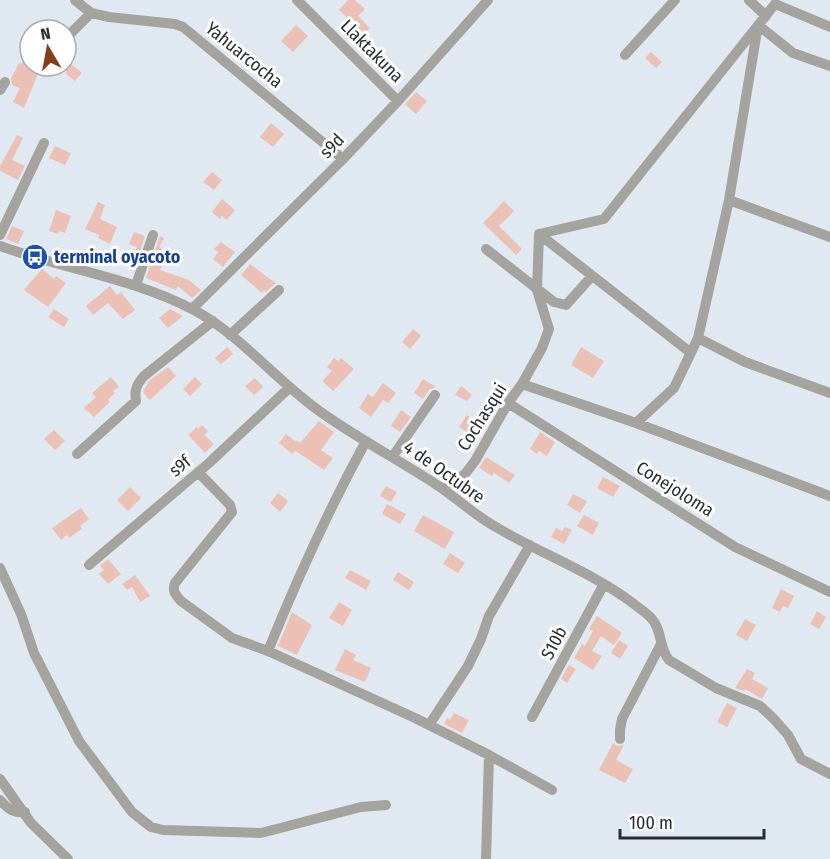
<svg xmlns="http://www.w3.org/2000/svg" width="830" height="859" font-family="'Fira Sans Condensed',sans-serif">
	<rect width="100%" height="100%" fill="#e0e9f1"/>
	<path fill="#ebc1b6" d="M348 0H355L365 9 358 16 370 28 364 34 339 10Z
		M296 25 308 36 293 52 281 41Z
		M30 52V66H44L38 74 24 108 13 102 20 88 12 85 11 78 19 63 21 64Z
		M651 52 662 62 656 68 645 58Z
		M66 60 82 73 75 81 66 74Z
		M416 92 427 101 416 114 405 104Z
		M271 123 284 134 273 147 260 137Z
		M17 135 23 138 12 160 25 166 18 180 0 171V166Z
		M55 146 71 153 65 165 49 158Z
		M212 172 222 180 214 190 203 182Z
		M222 199 235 210 227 220 222 216 220 219 212 212Z
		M504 201 514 211 499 226 522 249 516 255 483 223Z
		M98 202 105 205 100 219 117 227 110 244 98 238 99 235 85 229Z
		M56 210 71 216 65 233 59 231 58 234 49 231Z
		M12 226 24 231 18 244 6 239Z
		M134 232 145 236 134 268 128 265 137 247 129 244Z
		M160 236 164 238 159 247 162 249 158 254 165 261 160 270 189 280 201 290 192 298 178 286 176 290 146 278Z
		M221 242 235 252 223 267 213 259 218 252 214 249Z
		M76 250 92 255 90 262 73 257Z
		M250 264 267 277 276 283 266 292 264 290 262 293 241 275Z
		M42 269 54 279 56 276 66 283 48 307 24 290Z
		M110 286 117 295 121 292 135 310 123 319 108 303 93 315 86 306Z
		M54 309 69 319 64 327 48 317Z
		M170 309 183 316 168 328 159 318Z
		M413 329 421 336 410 349 402 342Z
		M227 347 233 354 221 364 215 358Z
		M581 347 604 361 593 378 571 365Z
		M334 358 338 361 341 358 354 369 333 391 322 381 332 371 327 367Z
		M168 367 176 376 150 400 143 392 145 388 149 381Z
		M111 377 119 387 113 391 115 393 108 400 110 402 94 417 84 408 96 397 92 393Z
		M195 377 202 384 190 396 183 389Z
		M255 378 263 387 254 395 245 386Z
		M423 379 436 387 429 390 423 399 414 393Z
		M383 383 396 393 388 403 383 400 371 417 359 408 368 394 373 397Z
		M461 386 472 395 467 401 455 395Z
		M401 410 411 417 400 432 391 426Z
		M467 415 481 425 473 436 459 427Z
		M319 421 334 432 321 450 333 458 324 470 297 452 295 451 292 454 279 443 286 434 296 442 297 440 300 443Z
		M202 425 208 431 204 435 214 444 205 453 188 435 197 427 198 429Z
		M54 430 65 441 55 450 44 439Z
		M540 432 555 442 547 456 539 451 537 454 530 449Z
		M486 457 515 475 509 483 494 473 492 476 479 468Z
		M603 477 620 486 613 497 597 488Z
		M386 486 397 492 391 502 380 496Z
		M130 487 141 498 128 511 117 500Z
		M278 493 288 501 280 512 270 503Z
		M573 494 587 501 580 513 567 505Z
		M387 504 406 514 400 524 382 514Z
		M81 508 89 519 80 526 82 529 69 538 67 535 61 540 52 528Z
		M423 515 454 532 445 549 414 531Z
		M584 515 599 523 593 535 577 526Z
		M565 527 572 530 564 544 551 537 556 528 562 531Z
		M450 553 465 563 458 573 443 564Z
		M108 559 121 574 108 584 99 574 104 570 100 566Z
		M350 570 371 581 366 590 345 578Z
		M398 572 414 582 409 590 393 580Z
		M135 575 150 596 140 602 132 587 127 590 122 584Z
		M781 589 794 596 788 608 783 606 780 612 772 608Z
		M339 602 352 610 343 626 329 618Z
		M817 611 826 617 819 629 810 624Z
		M292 612 312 625 297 655 278 646Z
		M597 616 622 633 614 645 601 636 592 651 602 656 593 670 574 658 582 644 585 646 593 631 589 629Z
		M745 619 756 625 747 641 736 635Z
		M619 640 628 646 620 659 611 653Z
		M345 649 356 655 353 660 371 668 365 682 335 670Z
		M569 665 576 669 567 683 561 679Z
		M747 669 755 673 752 679 768 688 762 699 745 689 744 691 735 688Z
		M727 703 737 708 727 727 717 722Z
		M454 713 469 720 462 733 444 724 447 718 450 720Z
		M613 743 617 746 624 745 616 760 633 769 625 783 599 770Z"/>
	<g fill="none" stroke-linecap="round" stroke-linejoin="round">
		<path stroke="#a4a39e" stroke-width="10" d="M75 0 91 13 109 17 175 24 183 27 343 159
			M297 0 398 101
			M749 0 766 16
			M66 38 91 13
			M625 55 675 0
			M830 66 793 53 758 25 729 200 830 237
			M0 90 5 82
			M729 200 698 338 745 362 830 393
			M539 234 691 353
			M0 235 44 143
			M0 246C64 269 133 278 194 310 241 335 279 384 325 415 361 440 400 461 437 485 457 498 474 515 496 527 541 554 592 572 634 604 640 609 647 613 652 619 662 630 659 648 669 660L716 688 760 706 774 719 788 735 801 759 830 774
			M486 249 554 302 566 305 592 276
			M136 285 153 235
			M192 309 343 159 398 101 488 0
			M230 335 279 290
			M522 384 636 423 830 496
			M508 403 735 547 830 592
			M636 423 674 388 698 338
			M77 454 136 401C134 390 137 384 144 376L213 321
			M393 456 435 395
			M198 472 230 505 232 512 175 583C172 591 175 594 181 601L232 638 268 651 415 718 489 755 552 790
			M442 488 465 474 475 461 508 403 522 384 542 348 549 329 537 290 539 234 604 219 775 4 830 27
			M89 565 209 463 289 388
			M0 568 21 614 34 653 79 741 132 812 151 827 163 830 261 833 361 807 386 805
			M268 651C297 579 329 509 366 441
			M532 717 604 584
			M429 725 468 666 481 639 489 616 530 545
			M620 739V730L622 719 661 644
			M0 779 31 823 68 859
			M0 800C8 809 13 813 25 812
			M486 859 489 755"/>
	</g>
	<defs>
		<g id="bus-disc" transform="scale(1.35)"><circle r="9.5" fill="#1a4fb4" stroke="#fff"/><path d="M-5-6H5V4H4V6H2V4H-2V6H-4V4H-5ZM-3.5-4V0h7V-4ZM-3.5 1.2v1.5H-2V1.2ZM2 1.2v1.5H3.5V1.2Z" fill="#fff"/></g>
	</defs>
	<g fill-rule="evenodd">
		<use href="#bus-disc" x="35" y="257"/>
	</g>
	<g text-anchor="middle" stroke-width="6" stroke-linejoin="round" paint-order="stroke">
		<g font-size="18" fill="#292d30" stroke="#fff">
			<text transform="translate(372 51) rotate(45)" y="6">Llaktakuna</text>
			<text transform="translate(244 55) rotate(39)" y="6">Yahuarcocha</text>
			<text transform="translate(332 146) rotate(-46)" y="6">s9d</text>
			<text transform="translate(482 417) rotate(-58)" y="6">Cochasqui</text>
			<text transform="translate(180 466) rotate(-40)" y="6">s9f</text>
			<text transform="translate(444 472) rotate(35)" y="6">4 de Octubre</text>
			<text transform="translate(675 489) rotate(32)" y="6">Conejoloma</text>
			<text transform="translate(554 643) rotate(-62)" y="6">S10b</text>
		</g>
		<g font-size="18" font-weight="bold" fill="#164399" stroke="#fff" text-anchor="start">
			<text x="54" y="263">terminal oyacoto</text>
		</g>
	</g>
	<g transform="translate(48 48) rotate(350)"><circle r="28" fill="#ffffff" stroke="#a9abac" stroke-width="1.5"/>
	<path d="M0-4.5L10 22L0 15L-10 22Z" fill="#853e1b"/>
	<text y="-9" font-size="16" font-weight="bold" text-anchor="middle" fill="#292d30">N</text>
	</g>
	<path d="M620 829v9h144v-9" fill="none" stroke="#292d30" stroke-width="3"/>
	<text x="629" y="829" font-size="18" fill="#292d30" stroke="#ffffff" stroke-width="4.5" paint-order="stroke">100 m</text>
</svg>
